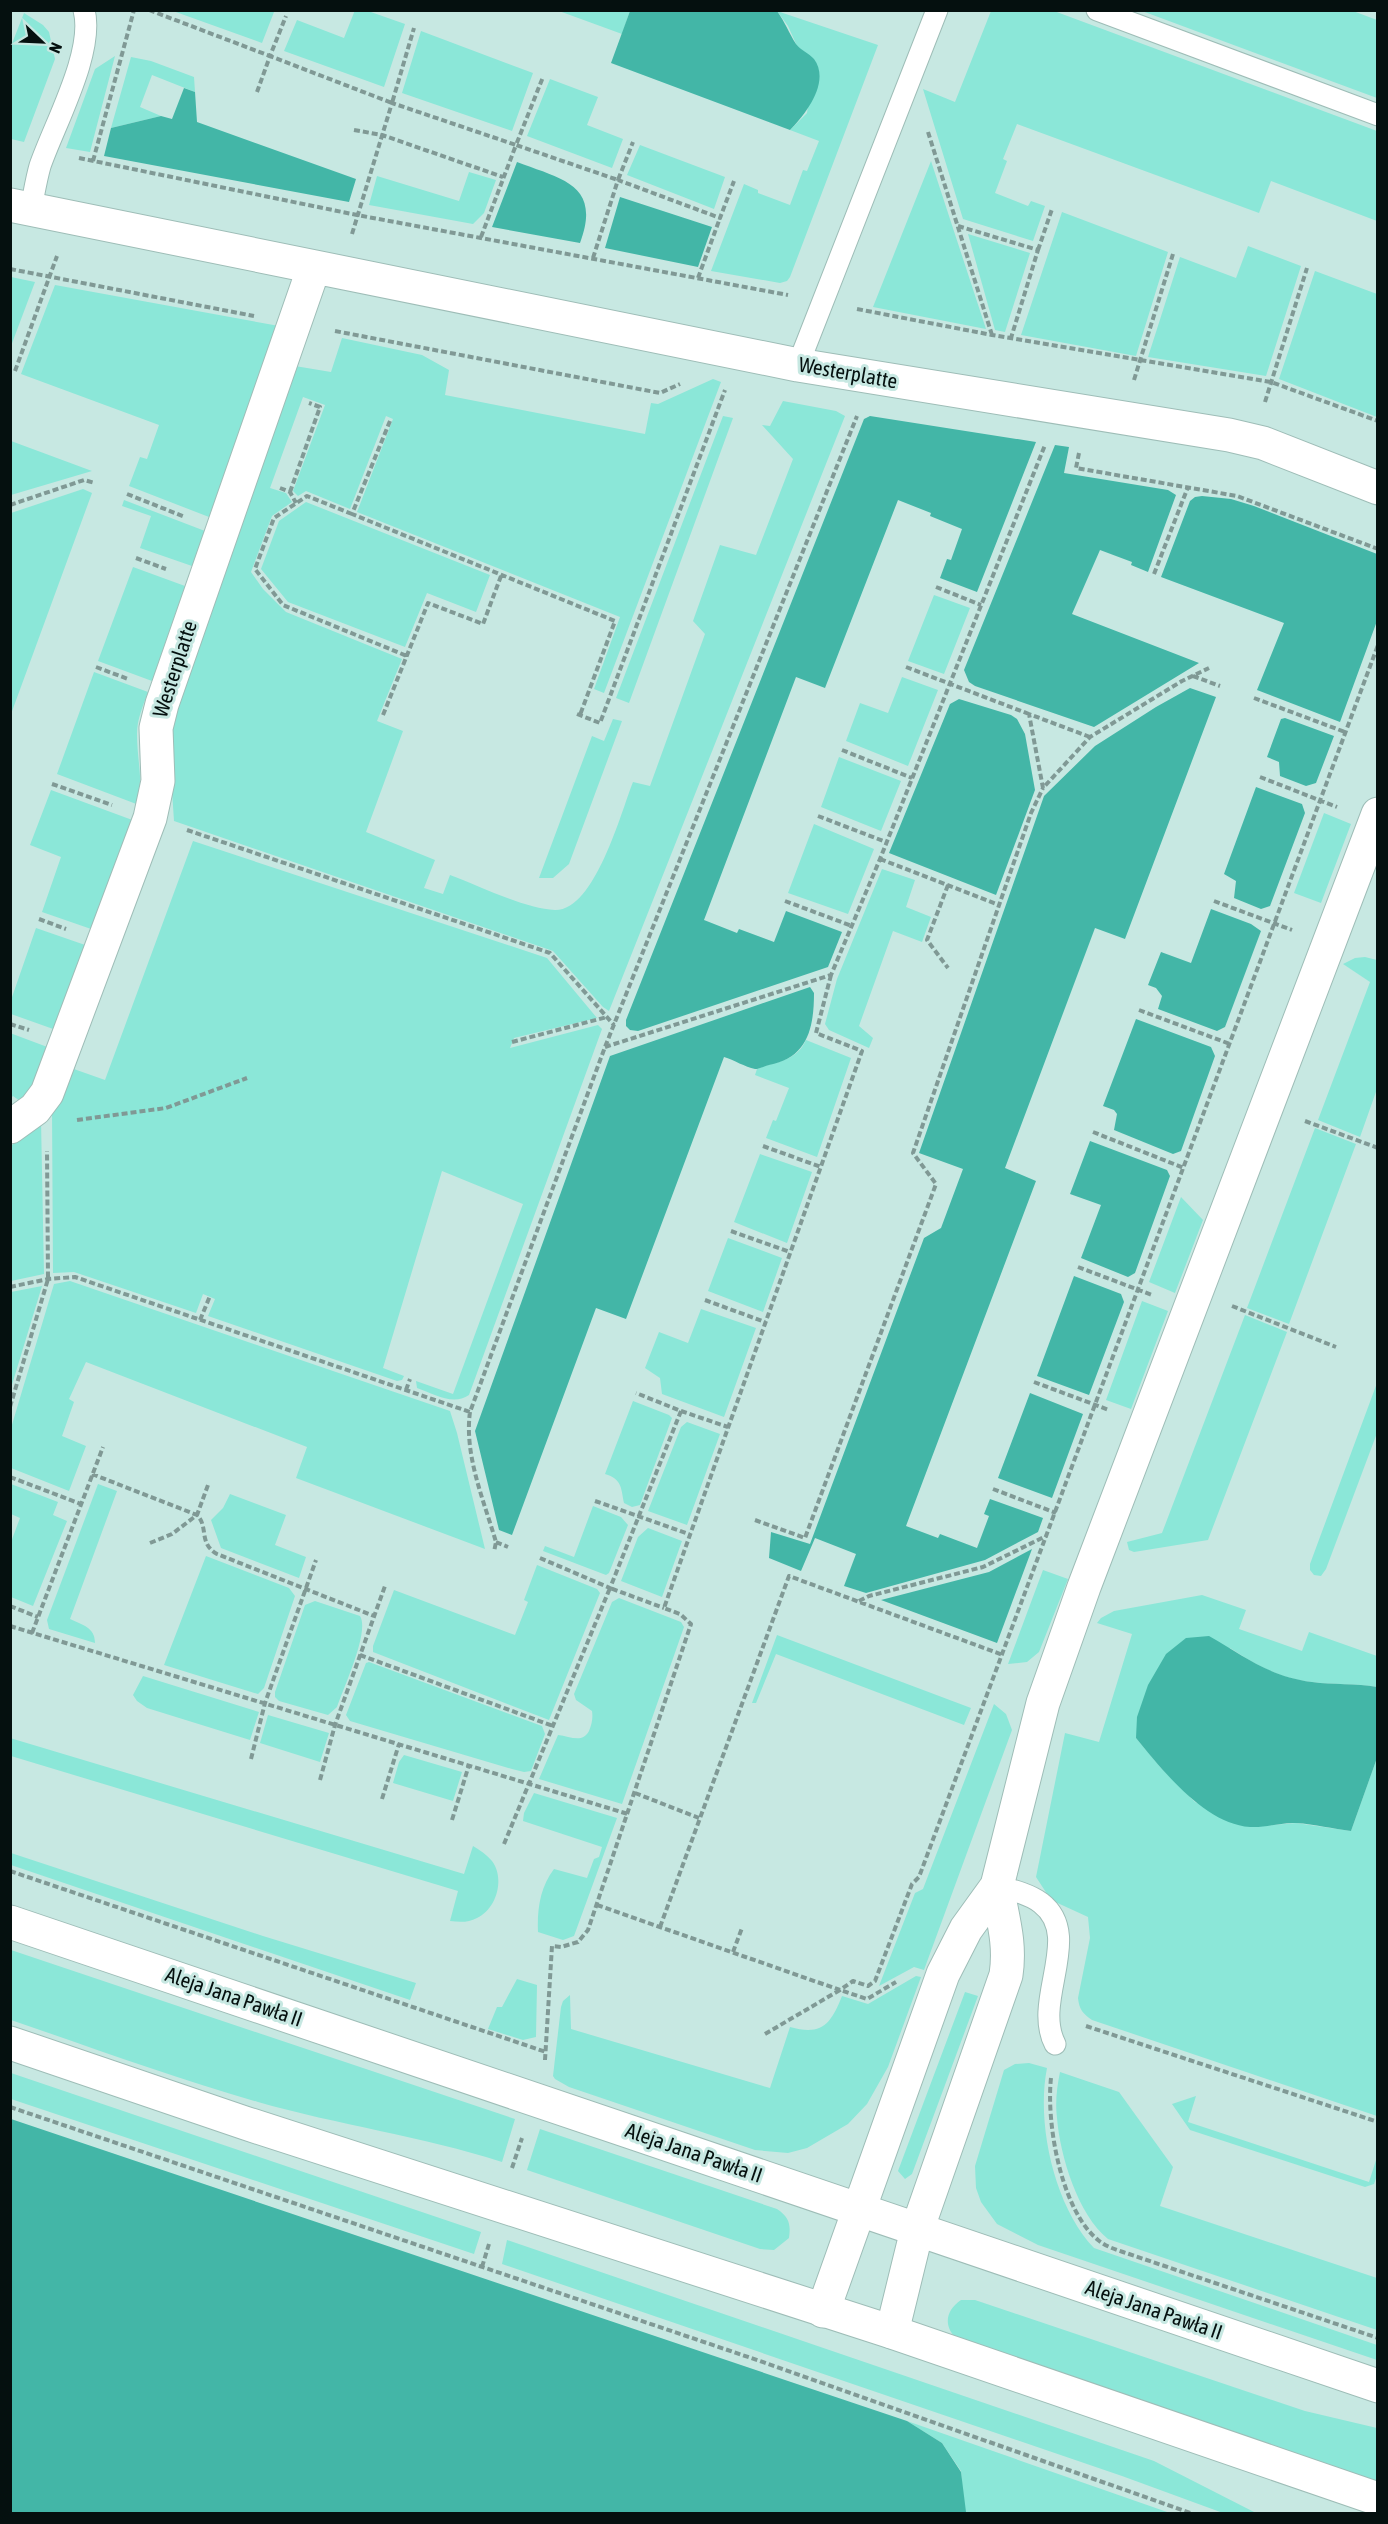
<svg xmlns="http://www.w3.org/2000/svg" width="1388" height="2524" font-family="'Asap Condensed',sans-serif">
	<rect width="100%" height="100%" fill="#c7e8e2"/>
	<path fill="#8be7d8" d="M355 10 368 11 405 24 384 87 284 51 297 20 344 38Z
		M271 11 274 12 262 43 173 11Z
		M559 11H630L622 34Z
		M777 11 878 45 790 277 787 281 780 283 711 271 744 184 758 190V193L790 205 803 170 807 171 819 141 790 130 807 113 814 60 797 46 788 26Z
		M991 11H1054L1377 131V221L1271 181 1259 213 1017 124 1003 159 1007 161 995 193 1028 206 1031 201 1045 206 1033 241 963 219 923 89 955 102Z
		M1353 11 1377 20V98L1142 11Z
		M24 13 43 25 49 32 55 59 24 142 11 139V46Z
		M421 31 533 73 512 131 402 93Z
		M115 56 90 152 66 148 95 69Z
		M131 57 151 61 194 77 195 92 152 75 140 107 161 116 111 128Z
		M550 79 598 97 587 125 623 139 612 168 527 136Z
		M640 145 725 177 714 209 627 175Z
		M931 161 986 329 873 307Z
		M469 172 496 180 484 213 473 224 369 205 377 176 459 201Z
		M1062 212 1168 252 1136 356 1021 335Z
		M968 234 1030 253 1005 332 995 330Z
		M1248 246 1301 266 1266 376 1148 357 1180 257 1236 278Z
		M1315 271 1377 294V417L1279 379Z
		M11 277 35 282 11 346 10 277Z
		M55 285 279 326 209 517 129 486 140 457 147 459 159 425 21 374Z
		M342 338 422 355 449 370 445 395 645 434 651 403 658 404 713 379 721 382 604 693 594 689 620 617 357 512 393 419 386 416 350 509 306 491 298 496 293 491 325 405 303 397 270 488 286 493 292 502 272 516 251 572 263 589 286 612 402 659 377 721 403 731 366 832 435 860 424 888 443 894 450 875C480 886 525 909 555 910 595 911 621 812 633 782L650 786 705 634 693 621 720 545 756 555 793 459 762 425 770 426 783 401 836 411 845 416 609 1011 603 1007 553 951 174 821 168 729 295 366 331 372Z
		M723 416 733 418 629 703 616 698Z
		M10 441H11L92 471 11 495Z
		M83 489 92 493 11 714V513Z
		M124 500 205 531 192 566 140 548 151 516 122 506Z
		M306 502 490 575 476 612 427 593 405 647 288 602 261 569 279 521Z
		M133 567 185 586 152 681 98 661Z
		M934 595 970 608 944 674 908 661Z
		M94 672 148 692C143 706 137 719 137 734 137 758 143 781 139 805L57 774Z
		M902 677 938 690 908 766 846 741 860 703 888 713Z
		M613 719 622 721 569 864 553 878H539L592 736 604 741Z
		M839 757 901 781 881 831 821 807Z
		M51 790 135 821 94 930 42 912 61 857 30 845Z
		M1324 813 1351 824 1321 903 1294 893Z
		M814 824 874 849 848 914 788 893Z
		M193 841 547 958 597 1018 514 1038 510 1048 598 1025 602 1029 469 1395C453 1406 434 1394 417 1388L416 1381 453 1394 523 1204 442 1171 383 1368 404 1376 402 1380 397 1381 208 1316 215 1299 203 1294 196 1313 74 1272 53 1273 52 1108 71 1068 105 1080Z
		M882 869 915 880 906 907 931 917 922 942 893 931 859 1026 873 1038 869 1048 829 1030 825 1024 837 979Z
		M36 928 88 946 56 1030 11 1014V1000Z
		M1365 957 1377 960V1089L1360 1137 1318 1120 1370 982 1343 964 1355 958Z
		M10 1033 50 1048 37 1081 20 1101 13 1096 11 1098Z
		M806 1040 851 1058 817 1157 766 1138 773 1120 776 1121 789 1088 755 1075 757 1069C776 1061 796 1062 806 1040Z
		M41 1120 44 1274 11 1281V1146Z
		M1315 1128 1356 1144 1289 1324 1247 1308Z
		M760 1154 812 1172 787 1243 734 1222Z
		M1181 1197 1203 1220 1175 1293 1149 1282Z
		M728 1238 782 1258 763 1312 708 1291Z
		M70 1281 450 1411 457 1433 485 1549 296 1478 307 1447 86 1362 69 1399 74 1402 62 1436 86 1446 69 1491 11 1468V1428L54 1284Z
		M42 1286 11 1388V1292Z
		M1142 1301 1168 1311 1131 1409 1106 1400Z
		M701 1309 756 1328 724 1417 662 1394 660 1378 645 1368 659 1332 688 1343Z
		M1245 1315 1287 1332 1208 1540 1134 1552 1129 1550 1127 1542 1162 1533Z
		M1377 1383V1433L1326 1569 1321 1576 1314 1575 1310 1570V1564Z
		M633 1401 669 1415 672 1418 640 1505 632 1507 624 1503C621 1488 622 1479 605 1474Z
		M687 1422 720 1434 687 1525 648 1511 681 1427Z
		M11 1484 58 1502 53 1515 67 1521 33 1606 11 1597V1542L20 1518 11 1514Z
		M98 1484 117 1491 70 1619C82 1625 95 1627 95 1643L49 1629 47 1620Z
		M230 1494 286 1515 275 1545 306 1557 299 1578 221 1548 211 1520 223 1508Z
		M593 1506 621 1517 628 1525 609 1573 606 1575 543 1551 545 1546 574 1557Z
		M648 1528 682 1541 662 1597 621 1581 638 1537Z
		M206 1556 289 1588 295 1596 264 1688 258 1694 164 1665Z
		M537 1565 597 1589 600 1593 549 1720 373 1652V1646L394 1590 515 1635 528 1602 524 1600Z
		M1043 1570 1068 1579 1039 1652 1027 1662 1008 1664Z
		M1202 1595 1246 1610 1239 1629 1302 1651 1309 1632 1377 1656V1687C1356 1683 1333 1685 1312 1682 1278 1678 1258 1666 1230 1648L1136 1738 1161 1768 1195 1802 1250 1827 1296 1823 1351 1831 1377 1758V2116L1092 2020C1083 2014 1079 2009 1078 1998L1090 1938 1088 1917 1051 1900 1036 1877 1065 1733 1099 1742 1132 1634 1097 1623 1101 1618 1114 1611Z
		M619 1598 681 1622 684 1627 622 1804 539 1779 558 1735C570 1736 582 1744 589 1731 592 1724 593 1718 592 1711L576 1700 574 1694 612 1602Z
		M315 1601 360 1616C370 1631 343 1689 337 1707L328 1715 279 1701 275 1697V1692L305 1605Z
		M777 1635 971 1708 964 1725 776 1654 756 1703H752Z
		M369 1662 542 1726 545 1734 531 1771 524 1772 512 1769 350 1721 346 1715 366 1663Z
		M143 1676 259 1712 250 1740 147 1708 137 1701 133 1695Z
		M994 1704 1006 1714 1012 1730 924 1970 914 1967 879 1986 915 1893 923 1889Z
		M268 1715 329 1733 320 1762 260 1743Z
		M10 1738 464 1874 473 1846C480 1850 487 1855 492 1861 505 1878 497 1909 477 1918 468 1923 459 1922 450 1921L458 1891 11 1756Z
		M404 1755 462 1772 453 1801 393 1783 399 1762Z
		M534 1793 617 1818 574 1936 563 1940 538 1932C537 1910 540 1887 554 1869L587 1878 594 1859 599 1857 602 1847 523 1821 524 1813Z
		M11 1853 263 1936 416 1983 410 2000 11 1865Z
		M11 1950 515 2119 502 2162C422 2136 338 2125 258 2102 174 2078 93 2048 11 2020Z
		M916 1976 921 1977 888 2067 867 2104 848 2124 807 2148 788 2153 755 2150 569 2087 555 2079 553 2076 561 2007 563 2001 570 1995 571 2029 770 2088 790 2027C822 2036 831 2024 842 1996L868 2004Z
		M517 1979 537 1985 536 2037 523 2040 488 2029 497 2007H502Z
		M965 1992 978 1996 912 2174 905 2179 898 2171Z
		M1029 2063 1047 2068C1036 2123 1054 2206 1094 2248L1377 2345V2360L1038 2245 997 2224 981 2202 976 2188 975 2166 1004 2070 1015 2064Z
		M1060 2072 1119 2092 1173 2167 1160 2206 1377 2278V2330L1108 2239C1078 2215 1060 2156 1057 2118 1055 2102 1057 2087 1060 2072Z
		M11 2073 481 2232 474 2254 11 2099Z
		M1196 2096 1188 2122 1369 2182 1377 2157V2175L1374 2184 1365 2187 1190 2130 1172 2104Z
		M540 2129 777 2209C789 2217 791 2224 789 2238L774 2250 760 2249 527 2170Z
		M507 2240 1154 2461 1256 2513H1223L1122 2476 502 2264Z
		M961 2300H975L1305 2411 1377 2428V2482L958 2340C943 2327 945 2311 961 2300Z
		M907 2421 1170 2513H964L961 2471 942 2443Z"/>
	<path fill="#43b6a7" d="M630 11H777C785 22 789 33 796 44 800 50 809 53 814 59 831 82 805 115 790 130L611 63Z
		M184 88 195 92 197 122 356 179 349 202 104 156 111 128 161 116 172 119Z
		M517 162C561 179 602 184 580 243L492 227Z
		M620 197 712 227 698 267 605 248Z
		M870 416 1036 442 977 592 940 578 947 559 951 560 962 529 930 516 931 513 898 500 825 688 796 677 704 920 737 933 739 929 774 942 786 911 842 932 828 967 638 1031 630 1030 626 1026V1020L864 419Z
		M1055 445 1069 447 1064 473 1168 490 1176 495 1148 572 1131 565 1132 562 1100 550 1072 614 1199 663 1094 727 975 686 969 682 964 670Z
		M1202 496 1231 499 1254 506 1377 554V621L1340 722 1257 690 1284 623 1161 577 1190 501 1195 497Z
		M1190 688 1216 697 1125 939 1095 928 1005 1168 1036 1181 906 1526 938 1538 940 1534 977 1548 989 1516 984 1514 990 1499 1043 1518 1038 1532 985 1560 866 1593 844 1586 856 1554 815 1538 801 1571 769 1558 771 1532 810 1544 924 1238 941 1228 963 1169 919 1153 1044 796 1095 746 1156 707Z
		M959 699 1011 715 1017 719 1025 734 1035 790 996 895 889 853 950 704Z
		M1285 718 1334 736 1316 783 1306 786 1280 776 1279 762 1267 757 1281 719Z
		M1256 787 1302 804 1305 813 1270 906 1261 909 1234 898 1236 881 1224 874Z
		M1211 909 1251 924 1261 931 1225 1027 1217 1031 1158 1009 1162 996 1156 988 1148 985 1161 952 1191 963Z
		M810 987 814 993C814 1029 807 1058 769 1065 765 1066 759 1069 755 1069 745 1067 734 1060 724 1057L626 1319 596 1308 512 1535 499 1530 475 1431 610 1056Z
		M1136 1019 1211 1047 1215 1056 1181 1151 1173 1154 1114 1130 1117 1114 1114 1110 1103 1106Z
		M1090 1141 1167 1170 1170 1176 1135 1273 1128 1277 1081 1258 1101 1205 1070 1194Z
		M1074 1276 1121 1294 1124 1302 1089 1395 1037 1376Z
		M1030 1393 1083 1414 1052 1498 998 1478Z
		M1032 1549 997 1643 881 1600 989 1572Z
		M1209 1636C1246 1657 1268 1676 1312 1682 1333 1685 1356 1683 1377 1687V1758L1351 1831C1333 1829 1315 1824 1296 1823 1281 1822 1266 1828 1250 1827 1205 1824 1163 1771 1136 1738L1137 1717 1148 1685 1166 1654 1186 1638Z
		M11 2119 907 2421 942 2443 961 2472 966 2512 11 2513Z"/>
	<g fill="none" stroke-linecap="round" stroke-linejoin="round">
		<g stroke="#9ebdb7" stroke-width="23">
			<path id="lane" d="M1097 10 1378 115
				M31 208C34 194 36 180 40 166 54 125 95 52 84 10
				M798 365 937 10
				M997 1886C1012 1890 1029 1894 1041 1903 1084 1936 1032 2000 1055 2044"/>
		</g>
		<g stroke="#9ebdb7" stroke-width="35">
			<path id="street" d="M10 205 798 365 1229 435 1263 443 1378 488
				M10 1127 35 1109 47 1093 150 818 158 781 156 728 162 704 314 267
				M823 2311 943 1974 966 1929 997 1886 1043 1703 1084 1587 1378 814
				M892 2332 917 2230 1006 1975C1011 1942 1002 1917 997 1886"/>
		</g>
		<g stroke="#9ebdb7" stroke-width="35">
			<path id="primary" d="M10 1922C467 2075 921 2232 1378 2386
				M10 2043 245 2123 892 2332 1378 2499"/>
		</g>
		<path stroke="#809995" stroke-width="4" stroke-dasharray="6 3" stroke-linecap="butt" d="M149 10 270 56 286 16
			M257 92 270 56 392 103 414 28
			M354 130 382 135 503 177
			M928 132 992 335
			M79 158 357 215 788 295
			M93 161 134 10
			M958 226 1038 250 1011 338
			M352 234 392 103 516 145 543 77
			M481 237 516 145 618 180 633 142
			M1038 250 1052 209
			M593 258 618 180 720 218 734 181
			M10 269 254 316
			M698 278 720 218
			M857 309 992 335 1271 382 1378 421
			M335 331 660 393 680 384
			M15 371 57 256
			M1134 380 1173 254
			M1265 402 1307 268
			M390 421 352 514 615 621 580 715
			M1079 453 1076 468 1237 496 1378 549
			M280 488 290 492 296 503
			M290 492 320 407 309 403
			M127 494 185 517
			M10 505 84 480 95 483
			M352 514 307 496 274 518 255 569 283 605 407 656
			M136 558 166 569
			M1154 574 1188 487
			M936 587 981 605
			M96 667 128 679
			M906 667 1029 714
			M1193 676 1220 686
			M1254 698 1345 732
			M577 714 600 723 725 390
			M383 715 428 603 483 624 501 576
			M1090 737 1029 714 1043 788 1090 737 1182 681 1209 668
			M842 750 912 778
			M1260 777 1337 807
			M52 784 112 805
			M818 816 886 842
			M187 830 550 953 614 1025
			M880 859 999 905
			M948 885 927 940 948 968
			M785 901 852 926
			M1214 901 1292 930
			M39 919 66 929
			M1139 1010 1230 1044
			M10 1024 29 1030
			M512 1042 607 1017
			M605 1047 831 975 880 859 1045 445
			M77 1120 166 1108 247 1078
			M1305 1121 1378 1148
			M1093 1132 1184 1168
			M763 1146 821 1167
			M731 1231 790 1252
			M1078 1267 1152 1295
			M10 1287 48 1279 75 1277 470 1412 605 1047 857 416
			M705 1300 765 1322
			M1232 1306 1336 1347
			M200 1320 210 1296
			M1034 1382 1109 1410
			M406 1390 410 1379
			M10 1407 48 1279 47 1151
			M681 1411 728 1427
			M470 1412C464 1455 484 1501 496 1542L494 1552
			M92 1474 197 1515C209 1527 198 1543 217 1554L374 1616
			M10 1477 81 1504
			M993 1489 1056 1513
			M595 1501 689 1534
			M755 1520 805 1538 936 1184 913 1153 1031 813 1043 788
			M496 1542 508 1547
			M150 1543 172 1534 197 1515 208 1485
			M540 1558 610 1588 681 1411 636 1393
			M859 1601 869 1596 983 1567 1046 1536
			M10 1606 38 1617
			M10 1626 628 1814
			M32 1633 103 1447
			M360 1655 553 1726
			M251 1759 265 1703 316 1560
			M320 1780 335 1725 385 1586
			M635 1793 699 1818
			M382 1799 399 1744
			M452 1820 469 1765
			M504 1844 610 1588 664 1608
			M10 1871 546 2052
			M597 1905 840 1990 853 1981 868 1986 875 1981 912 1884 919 1877 1378 645
			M660 1927 789 1576 1003 1655
			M733 1952 742 1928
			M1086 2026 1378 2122
			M765 2034 840 1990 867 1999 896 1982
			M545 2060 552 1946 561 1947 578 1942 588 1930 691 1624 680 1614 664 1608 862 1051 816 1033 831 975
			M1051 2078C1046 2123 1061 2210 1098 2240 1105 2246 1114 2249 1123 2252L1378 2338
			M10 2107 760 2361 1193 2514
			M512 2168 522 2138
			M482 2267 489 2244"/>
		<use href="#lane" stroke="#fff" stroke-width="21"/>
		<use href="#street" stroke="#fff" stroke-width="33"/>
		<use href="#primary" stroke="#fff" stroke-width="33"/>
	</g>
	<g text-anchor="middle" stroke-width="6" stroke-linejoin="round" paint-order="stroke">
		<g font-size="21" fill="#05100f" stroke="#c7e8e2">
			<text transform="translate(848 373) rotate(10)" y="7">Westerplatte</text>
			<text transform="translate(175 669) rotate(-72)" y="7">Westerplatte</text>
			<text transform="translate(234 1997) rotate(19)" y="7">Aleja Jana Pawła II</text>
			<text transform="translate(694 2153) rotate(19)" y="7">Aleja Jana Pawła II</text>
			<text transform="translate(1154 2310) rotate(19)" y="7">Aleja Jana Pawła II</text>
		</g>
	</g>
	<rect width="1388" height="2524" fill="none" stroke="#05100f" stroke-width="24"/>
	<g transform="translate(42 42) rotate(113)" stroke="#c7e8e2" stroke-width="4.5" paint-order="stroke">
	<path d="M0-4.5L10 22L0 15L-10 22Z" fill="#05100f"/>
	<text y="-9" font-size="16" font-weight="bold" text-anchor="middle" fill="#05100f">N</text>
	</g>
</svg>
